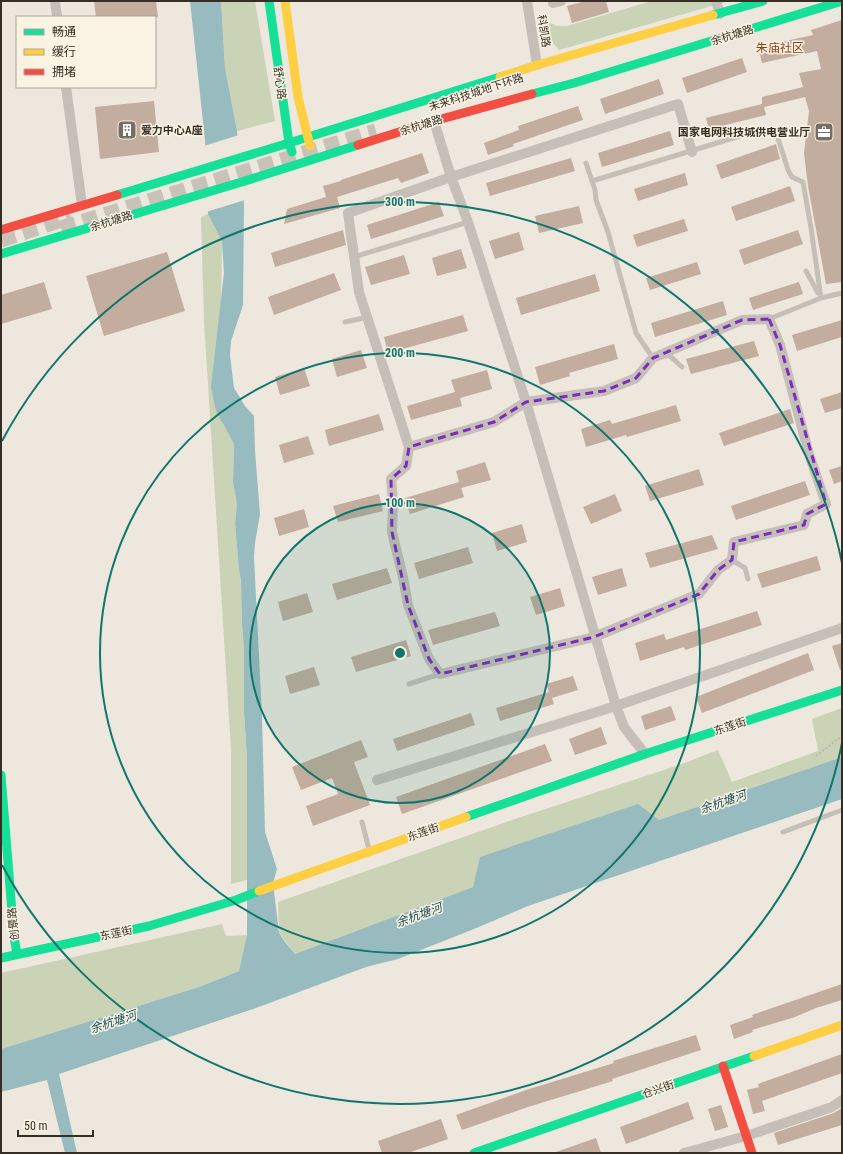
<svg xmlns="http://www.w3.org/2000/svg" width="843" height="1154" font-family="'Roboto Condensed','Noto Sans SC',sans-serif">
	<rect width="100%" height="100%" fill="#ede7dd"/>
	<path fill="#cad3b6" d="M221 1H255L275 121 237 131 225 68Z
		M652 1H729L559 50 550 40 544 18C553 26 556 26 567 26Z
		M208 214 222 242 221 307 223 424 234 444 233 482 237 505 235 523 239 570 241 581 242 623 244 651V711L247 759V880L231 884V750L204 321 201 217Z
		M842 708V757L659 820 473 887 295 954 279 933 278 902 512 820 682 764 718 750 732 782 818 751 812 719Z
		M222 924 226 936 247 935 239 971 199 987 1 1049V973Z"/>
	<path fill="#98bbbf" d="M190 1H221L225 68 237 131 244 204 243 305 231 341 230 355 234 388 245 406 254 416 255 451 260 514 255 543 254 557 262 716 265 832 277 869 273 883 279 933 285 942 295 954 473 887 480 857 638 804 659 820 842 757V799L528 906 474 929 398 959 366 967 256 1008 59 1074 77 1153H65L47 1080 1 1092V1049L199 987 239 971 247 935V759L244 711V651L242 623 241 581 239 570 235 523 237 505 233 482 234 444 216 411 211 387 224 273 222 242 208 214 205 140Z"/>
	<path fill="#ede7dd" d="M239 135 245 200 206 212 204 146Z"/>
	<path fill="#c2ad9e" d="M94 1H156L158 17H96Z
		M586 1H606L609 12 572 23 567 6Z
		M842 20V282L826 284 808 186 804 153 809 111 805 97 764 107 766 115 709 129 706 118 762 104V97L803 87 799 73 821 69 817 51 762 63 758 47 813 35 811 30Z
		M742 58 747 72 687 93 682 78Z
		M659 79 664 94 605 114 600 99Z
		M154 101 159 152 100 159 95 107Z
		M578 106 583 120 513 144 514 146 488 155 484 143 519 130 518 126Z
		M670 131 674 145 602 167 598 153Z
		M776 144 780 159 721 179 716 165Z
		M422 153 429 173 401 183 398 178 337 197 340 208 284 224 287 209 326 197 323 186 341 181V180Z
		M571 158 575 171 490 196 486 183Z
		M685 173 688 185 638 201 634 189Z
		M790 186 795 201 736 221 731 207Z
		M439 202 444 216 371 239 367 225Z
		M579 206 583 223 539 233 535 216Z
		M684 219 688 231 637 247 633 235Z
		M343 230 346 245 275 267 271 253Z
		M798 230 803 244 744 265 739 250Z
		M519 232 524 250 495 259 489 241Z
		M461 249 467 268 437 276 432 258Z
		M167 252 185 311 104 336 86 276Z
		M404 255 410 274 371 285 365 267Z
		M697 262 701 274 650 290 646 278Z
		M334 273 341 290 274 315 268 297Z
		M595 274 600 291 521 315 516 298Z
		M44 282 52 309 1 324V295Z
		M799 282 803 294 753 310 749 298Z
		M723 301 727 315 655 337 651 323Z
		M463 315 468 331 388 353 384 337Z
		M842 320V337L797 351 792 335Z
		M754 341 759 356 691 374 686 359Z
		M614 344 618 359 569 373 570 376 540 385 535 367Z
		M361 350 367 368 337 377 332 359Z
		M304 368 310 386 280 395 275 377Z
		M487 370 492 389 460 398 462 406 411 420 407 406 455 392 451 380Z
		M842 392V408L825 413 820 399Z
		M676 405 681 421 627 437 626 435 586 447 581 429 610 420 612 424Z
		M790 409 794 423 724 446 719 433Z
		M379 414 384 430 329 446 325 430Z
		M308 436 314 454 284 463 279 445Z
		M485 462 491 480 461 488 460 484 464 497 410 514 405 498 459 482 456 471Z
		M842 466V481L834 484 829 470Z
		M699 469 704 485 650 501 645 486Z
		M805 481 810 495 736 520 731 506Z
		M379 494 383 511 338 522 333 506Z
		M615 494 622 511 591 524 583 507Z
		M304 509 309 527 279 536 274 518Z
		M522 524 527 542 497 551 492 533Z
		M712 535 718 549 650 568 645 553Z
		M468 547 473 563 419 579 414 563Z
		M817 556 821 570 762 588 757 574Z
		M387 568 392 583 337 600 332 584Z
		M622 568 627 586 598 595 592 577Z
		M560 588 565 606 536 615 530 597Z
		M307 593 313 612 283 621 278 602Z
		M757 611 762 625 685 650 684 647 640 661 635 643 664 634 666 640Z
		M495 612 500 626 433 645 428 630Z
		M406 640 411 656 356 672 351 657Z
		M842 643V670H840L832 646Z
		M808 653 814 670 702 713 696 697Z
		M314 667 320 685 290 694 285 676Z
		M573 676 578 690 552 698 554 704 500 721 496 708 549 692 546 684Z
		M671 706 676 720 645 730 641 716Z
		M471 713 475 725 397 751 393 739Z
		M601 727 607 744 575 755 569 739Z
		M361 740 368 757 354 762 370 805 313 826 306 806 338 794 332 778 301 790 292 767Z
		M545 744 552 761 402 814 396 797Z
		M842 984V1000L816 1008 795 1017 752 1030 753 1032 734 1039 730 1025 753 1017 752 1015Z
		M696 1035 701 1050 612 1079 613 1081 528 1107 462 1130 456 1115 526 1090 614 1063 613 1061Z
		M842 1054V1073L762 1101 765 1111 753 1114 747 1090 759 1087 758 1084Z
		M688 1102 694 1119 626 1144 620 1127Z
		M721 1105 728 1127 715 1131 708 1109Z
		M842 1108V1125L778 1145 774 1133 834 1113Z
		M441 1119 448 1139 408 1153H382L378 1141Z
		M596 1138 601 1153H557L556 1152Z"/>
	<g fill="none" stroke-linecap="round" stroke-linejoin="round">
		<path stroke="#c8c2b8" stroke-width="15" stroke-dasharray="15 8" stroke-linecap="butt" d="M61 228 376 131
			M1 240 71 217"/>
		<path stroke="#beb8b0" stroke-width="2" stroke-dasharray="2 2" stroke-linecap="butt" d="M816 756 842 736"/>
		<path stroke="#c6bfb7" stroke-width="5" d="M586 163 595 190 596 200 608 232 636 333 653 358 655 357
			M592 181 753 132 770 130 777 135 788 170 792 177 803 182 811 228 821 298
			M354 257 468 222
			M806 271 818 293
			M769 319 821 298 842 293
			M345 322 368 317
			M665 356 669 355 682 367
			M732 560 745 568 748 579
			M409 684 440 674
			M362 822 369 849
			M783 832 842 810"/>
		<path stroke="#c6bfb7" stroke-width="10" d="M55 1 57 17
			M527 1 537 65
			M716 1 720 14
			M553 3 561 1
			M66 87 82 205
			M434 121 451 177 468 222 526 402 616 706 624 727 645 754
			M409 447 406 466 391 479 393 502 392 532 403 577 408 605 429 659 440 674 594 637 699 594 718 570 732 560 734 542 804 525 807 514 826 504 809 454 780 345 769 319 742 320 653 358 636 378 604 391 526 402 494 422 409 447 359 292 348 213 451 177 678 104 692 152
			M377 780 616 706 842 628
			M684 1153 746 1136 832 1107 842 1100"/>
		<path stroke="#16e098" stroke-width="9" d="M269 1 289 143 292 152
			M713 15 763 1
			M532 94 574 83 842 1
			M117 195 289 143 500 77
			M1 254 245 181 358 145
			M1 775 14 937 17 954
			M466 817 645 754 842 690
			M1 958 149 926 236 900 259 891
			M474 1153 754 1056"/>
		<path stroke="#ffcf43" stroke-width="9" d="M285 1 298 97 310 146
			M500 77 537 65 713 15
			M259 891 466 817
			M754 1056 842 1025"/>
		<path stroke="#f24e42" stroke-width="9" d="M358 145 434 121 532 94
			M1 230 117 195
			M723 1066 752 1153"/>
	</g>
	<path fill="none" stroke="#7b2cbf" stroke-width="3" stroke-dasharray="8 5" stroke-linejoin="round" d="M769 319 780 345 826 504 807 514 804 525 734 542 732 560 718 570 699 594 594 637 440 674 429 659 408 605 392 532 391 479 406 466 409 447 494 422 526 402 604 391 636 378 653 358 742 320Z"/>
	<circle cx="400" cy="653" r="150" fill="#0f766e" fill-opacity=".12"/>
	<g fill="none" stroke="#0f766e" stroke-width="2">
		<circle cx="400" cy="653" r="150"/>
		<circle cx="400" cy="653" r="300"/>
		<path d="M842 743A451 451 0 0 1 2 865M2 441A451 451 0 0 1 842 563"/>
	</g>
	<defs>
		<g id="building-square" transform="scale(1)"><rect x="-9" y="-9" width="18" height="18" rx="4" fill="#766e65" stroke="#faf3e4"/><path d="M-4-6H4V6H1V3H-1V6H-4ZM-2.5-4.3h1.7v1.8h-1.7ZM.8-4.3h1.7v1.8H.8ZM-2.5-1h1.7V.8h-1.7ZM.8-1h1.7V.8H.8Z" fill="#fff"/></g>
		<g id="office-square" transform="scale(1)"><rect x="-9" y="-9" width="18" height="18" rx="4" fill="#766e65" stroke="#faf3e4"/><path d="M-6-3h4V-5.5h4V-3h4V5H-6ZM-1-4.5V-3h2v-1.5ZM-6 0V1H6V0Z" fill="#fff"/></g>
	</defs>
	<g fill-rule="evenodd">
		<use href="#building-square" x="127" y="130"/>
		<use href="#office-square" x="824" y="132"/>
	</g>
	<g text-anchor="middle" stroke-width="3" stroke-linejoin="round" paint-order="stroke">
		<g font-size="11" fill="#362d25" stroke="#faf3e4">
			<text transform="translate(544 31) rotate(81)" y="4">科凯路</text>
			<text transform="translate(732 35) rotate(-17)" y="4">余杭塘路</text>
			<text transform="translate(280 83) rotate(82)" y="4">舒心路</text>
			<text transform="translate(476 92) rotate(-18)" y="4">未来科技城地下环路</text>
			<text transform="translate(421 125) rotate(-17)" y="4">余杭塘路</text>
			<text transform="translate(111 221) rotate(-17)" y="4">余杭塘路</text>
			<text transform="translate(730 726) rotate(-18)" y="4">东莲街</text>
			<text transform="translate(423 832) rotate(-19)" y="4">东莲街</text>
			<text transform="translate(13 924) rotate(-96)" y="4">创景路</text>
			<text transform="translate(116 933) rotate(-12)" y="4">东莲街</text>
			<text transform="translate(658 1089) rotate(-19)" y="4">仓兴街</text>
		</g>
		<g font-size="11" font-weight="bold" fill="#362d25" stroke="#faf3e4" text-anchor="start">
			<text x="141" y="134">爱力中心A座</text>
			<text x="810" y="136" text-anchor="end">国家电网科技城供电营业厅</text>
		</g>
		<g font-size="12" fill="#8b4218" stroke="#faf3e4">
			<text x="780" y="52">朱庙社区</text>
		</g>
		<g font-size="12" font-style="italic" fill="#184e5a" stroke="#faf3e4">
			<text transform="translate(723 802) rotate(-19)" y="4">余杭塘河</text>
			<text transform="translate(419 915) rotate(-20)" y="4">余杭塘河</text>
			<text transform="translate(113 1022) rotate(-18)" y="4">余杭塘河</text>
		</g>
	</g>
	<circle cx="400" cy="653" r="6" fill="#0f766e" stroke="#faf3e4" stroke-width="2"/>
	<g font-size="12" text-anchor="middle" font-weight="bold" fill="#0f766e" stroke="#faf3e4" stroke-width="3" stroke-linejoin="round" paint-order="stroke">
		<text x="400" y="206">300 m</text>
		<text x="400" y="357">200 m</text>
		<text x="400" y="507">100 m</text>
	</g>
	<rect width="843" height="1154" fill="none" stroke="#362d25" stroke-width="4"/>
	<rect x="16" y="16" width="140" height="72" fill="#faf3e4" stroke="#aca498"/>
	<rect x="24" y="29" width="20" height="6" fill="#16e098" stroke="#aca498"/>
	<text x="52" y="36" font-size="12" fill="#362d25">畅通</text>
	<rect x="24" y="49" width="20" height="6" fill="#ffcf43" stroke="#aca498"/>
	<text x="52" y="56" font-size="12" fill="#362d25">缓行</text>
	<rect x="24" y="69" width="20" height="6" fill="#f24e42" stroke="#aca498"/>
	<text x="52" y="76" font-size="12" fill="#362d25">拥堵</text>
	<path d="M18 1130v6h75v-6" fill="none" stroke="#362d25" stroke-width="2"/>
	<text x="24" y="1130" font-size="12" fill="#362d25" stroke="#faf3e4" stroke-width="3" paint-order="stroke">50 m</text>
</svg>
